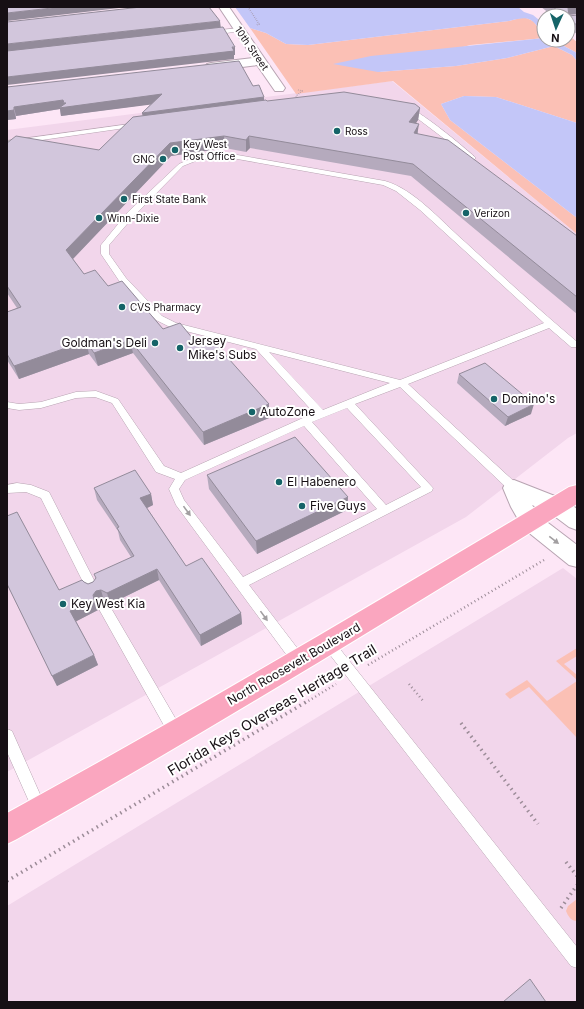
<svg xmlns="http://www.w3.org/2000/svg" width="584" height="1009" font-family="Inter,sans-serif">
	<rect width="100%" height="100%" fill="#fde6f6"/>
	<path fill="#f2d6eb" d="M392 81 577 234V433L568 438 466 517 7 772V130Z
		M563 568 577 579V1002H7V906Z"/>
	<path fill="#fbc0b5" d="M524 17 533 21 544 35V38L470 45 378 72 456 66 507 58 554 46 572 55 577 61V123L496 97 464 96 441 104 450 120 577 218V234L393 81 296 94 250 28 266 33 286 44 308 45 509 21Z
		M568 35 577 42V53L564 46 558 40H568Z
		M577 648V656L564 664 577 675V680L556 661Z
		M527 680 547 701 577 681V738L529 687 510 699 505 694Z
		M577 899V921C571 921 568 916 566 911L568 906Z"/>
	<path fill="#c3c6f8" d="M235 7H518L524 12 533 15 544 24V35C531 18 531 15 509 21L308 45 286 44 266 33 250 28Z
		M544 38V40H558L564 46 577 53V61L572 55 554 46 507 58 456 66 378 72 333 64 371 56Z
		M464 96 496 97 577 123V218L450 120 441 104Z"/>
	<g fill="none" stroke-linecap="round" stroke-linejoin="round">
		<g stroke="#b8a4b2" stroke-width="1">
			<path id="lane" d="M239 28 242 30 241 31 212 35 209 33 212 31Z
				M405 107C414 105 465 148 475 157V159H471L405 109Z
				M137 123 139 124V126L7 145V141Z
				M226 153 385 181C414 189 442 222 464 241 501 275 538 309 576 341H577V347H571L549 328 408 384 518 485 519 488 518 491H510L400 387 355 404 433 488 432 491 249 585 304 657 305 661 304 665 299 667 294 665 176 505 169 489 175 479 156 472 112 403 95 397 76 398 41 408 19 410 7 408V402L19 404 41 402 76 392 96 391 118 399 164 466 181 473 314 413 256 349 170 327 156 320 120 282 101 254V245L128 212 179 164 197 156ZM226 157 383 185 396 191 420 210 544 323 400 380 176 323 162 316 126 278 109 254V245L134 216 183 166 198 160ZM269 352 390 383 323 410ZM347 408 421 487 386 505 312 422ZM304 426 377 509 243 577 184 500 179 489 185 480Z
				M17 483 31 485 49 492 98 588 96 592 92 593 88 592 41 498 26 492 7 493V485Z
				M104 602 108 603 181 728 183 733 181 738 176 739 171 738 100 611 98 607 100 603Z
				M328 637 332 639 577 947V968L571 966 324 647 322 643 324 639Z
				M7 729 12 731 47 810 45 815 40 817 35 815 7 752Z"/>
		</g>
		<g stroke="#b8a4b2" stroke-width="2">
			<path id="street" d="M219 7H229L285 88 283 91H275L257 65 211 71 207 70 205 67 207 64 211 63 253 58Z
				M514 480 565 500 577 509V530L569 527 549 512 532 505 539 516 577 545V567L569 565 523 528 511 507 503 488 506 482Z"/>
		</g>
		<g stroke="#fff" stroke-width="2">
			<path id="primary" d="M577 485V504C392 618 207 732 17 839L7 844V813C197 709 383 598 569 487Z"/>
		</g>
		<path stroke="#9c8c98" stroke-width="1.5" stroke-dasharray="0.5 1.5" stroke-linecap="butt" d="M248 7 259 24 256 25
			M298 90 302 91 296 96 300 100"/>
		<path stroke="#9c8c98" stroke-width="2.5" stroke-dasharray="1 3" stroke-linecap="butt" d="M368 665 544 560
			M409 684 424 702
			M305 703 336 684"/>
		<path stroke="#9c8c98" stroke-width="3.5" stroke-dasharray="1.5 4" stroke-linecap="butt" d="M461 723 538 824
			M566 862 577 876
			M7 881 306 702
			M561 908 577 885"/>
		<use href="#lane" fill="#fff" fill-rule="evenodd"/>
		<use href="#street" fill="#fff" fill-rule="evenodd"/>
		<use href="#primary" fill="#faa6bf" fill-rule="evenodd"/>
	</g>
	<path fill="#b5aabd" d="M541 7H577V14L569 15V16L577 15V34L568 28V16H553Z
		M253 86 264 97V100L267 101 420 108 418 120 416 123 418 134 577 236V314L411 176 250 148 246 152 225 148 171 156 73 259 84 274 108 286 163 329 198 345 269 404V418L204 445 133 353 98 366 89 354 19 379 7 360V312L17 308 7 293V143L99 150 143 116 142 113 151 104 61 116 60 109 16 116V119L7 120V87Z
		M459 374 531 414 505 426 457 383Z
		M207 475 348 497 347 510 257 554 209 489Z
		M94 488 151 494 153 505 147 508 186 566 241 613 242 624 201 646 159 580 110 604 104 601 100 602 97 606 98 610 76 621 94 655 98 665 57 686 7 584 59 590 84 582 88 584 93 582 131 557 120 540 118 531 97 500Z"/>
	<path fill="#938b9a" d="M61 7H128L7 21V13Z
		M577 7V14L566 15 568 8Z
		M220 21 221 29 7 52V44Z
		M235 47V55H234V59L7 85V77Z
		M162 94 163 103 61 116 60 109 16 116 14 107 63 100 65 107 64 103Z
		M264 97V105L144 121 142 113Z
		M420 108 418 120 408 135 409 122Z
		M14 110 16 119 7 120V111Z
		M419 124 417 136 414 133Z
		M224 136 225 148 171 156 69 263 66 250 170 143Z
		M249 136 250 148 246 152V140Z
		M130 340 133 353 98 366 94 353Z
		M86 341 89 354 19 379 14 366Z
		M269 404V418L204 445 203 432Z
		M534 404 531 414 505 426 508 417Z
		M151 494 153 505 143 510 140 498Z
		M348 497 347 510 257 554 256 541Z
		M157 569 159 580 110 604 107 593Z
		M101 590 104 601 100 602 97 606 93 595 96 591Z
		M94 599 98 610 75 622 70 611Z
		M241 613 242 624 201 646 200 635Z
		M94 655 98 665 57 686 52 676Z"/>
	<path fill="#d2c6dc" stroke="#938b9a" d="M7 7H61L7 13Z
		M141 7H209L220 21 7 44V22Z
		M553 7H575L568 8 569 16 577 15V25L568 19V16H565Z
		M223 27 235 47H232L234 51 7 77V51Z
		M239 61 253 86 259 85 264 97 142 113 162 94 59 108 66 103H64L63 100 14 107V110L7 111V87Z
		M344 92 415 104 420 108 409 122 419 124 414 133 448 140 577 236V297L413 164 249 136 246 140 224 136 170 143 66 250 84 274 95 270 108 286 122 281 163 329 180 323 198 345 212 340 269 404 203 432 130 340 94 353 86 341 14 366 7 354V312L21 307 7 286V143L16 136 99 150 133 117 266 100 267 101Z
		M485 363 534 404 508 417 459 374Z
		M295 437 348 497 256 541 207 475Z
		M135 470 151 494 140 498 186 566 202 558 241 613 200 635 157 569 107 593 101 590 96 591 93 595 94 599 70 611 94 655 52 676 7 584V516L17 512 59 590 82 580 84 582 88 584 93 582 96 578 94 574 134 556 117 528 119 527 94 488Z
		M530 979 546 1002H503Z"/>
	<defs><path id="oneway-solid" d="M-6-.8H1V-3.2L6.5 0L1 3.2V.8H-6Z"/></defs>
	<g fill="#a29fa1">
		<use href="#oneway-solid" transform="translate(187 511) rotate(54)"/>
		<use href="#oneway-solid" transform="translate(554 540) rotate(38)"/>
		<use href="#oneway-solid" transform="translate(264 616) rotate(54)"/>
	</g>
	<g fill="#156468" stroke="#fff" stroke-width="1.5">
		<circle cx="337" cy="131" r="4"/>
		<circle cx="175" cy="150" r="4"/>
		<circle cx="163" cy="159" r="4"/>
		<circle cx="124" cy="199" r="4"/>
		<circle cx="466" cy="213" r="4"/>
		<circle cx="99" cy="218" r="4"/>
		<circle cx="122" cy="307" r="4"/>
		<circle cx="155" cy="343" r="4"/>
		<circle cx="180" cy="348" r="4"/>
		<circle cx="494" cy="399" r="4"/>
		<circle cx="252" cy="412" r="4"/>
		<circle cx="279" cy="482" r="4"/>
		<circle cx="302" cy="506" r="4"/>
		<circle cx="63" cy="604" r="4"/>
	</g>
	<g text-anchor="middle" stroke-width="4" stroke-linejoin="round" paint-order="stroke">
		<g font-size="10" fill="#160f14" stroke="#fff">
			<text transform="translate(252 48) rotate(55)" y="4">10th Street</text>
		</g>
		<g font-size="10" fill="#160f14" stroke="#fff" text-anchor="start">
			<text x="345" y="135">Ross</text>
			<text x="183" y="148">Key West<tspan x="183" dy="12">Post Office</tspan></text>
			<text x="155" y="163" text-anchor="end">GNC</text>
			<text x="132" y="203">First State Bank</text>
			<text x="474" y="217">Verizon</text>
			<text x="107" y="222">Winn-Dixie</text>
			<text x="130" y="311">CVS Pharmacy</text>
		</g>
		<g font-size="12" fill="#160f14" stroke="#fff" text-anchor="start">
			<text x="188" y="345">Jersey<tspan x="188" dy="14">Mike's Subs</tspan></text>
			<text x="147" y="347" text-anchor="end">Goldman's Deli</text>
			<text x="502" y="403">Domino's</text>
			<text x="260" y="416">AutoZone</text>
			<text x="287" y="486">El Habenero</text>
			<text x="310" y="510">Five Guys</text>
			<text x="71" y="608">Key West Kia</text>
		</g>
		<g font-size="12" fill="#160f14" stroke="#fff">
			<text transform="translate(294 664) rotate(-30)" y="4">North Roosevelt Boulevard</text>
		</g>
		<g font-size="14" fill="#160f14" stroke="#fff">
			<text transform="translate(272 710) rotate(-31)" y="5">Florida Keys Overseas Heritage Trail</text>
		</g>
	</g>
	<rect width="584" height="1009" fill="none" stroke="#160f14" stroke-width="16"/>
	<g transform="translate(556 28) rotate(183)"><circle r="19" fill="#ffffff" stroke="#a29fa1"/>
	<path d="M0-3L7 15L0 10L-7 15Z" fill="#156468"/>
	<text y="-6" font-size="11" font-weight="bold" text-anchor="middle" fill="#160f14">N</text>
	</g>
</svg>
